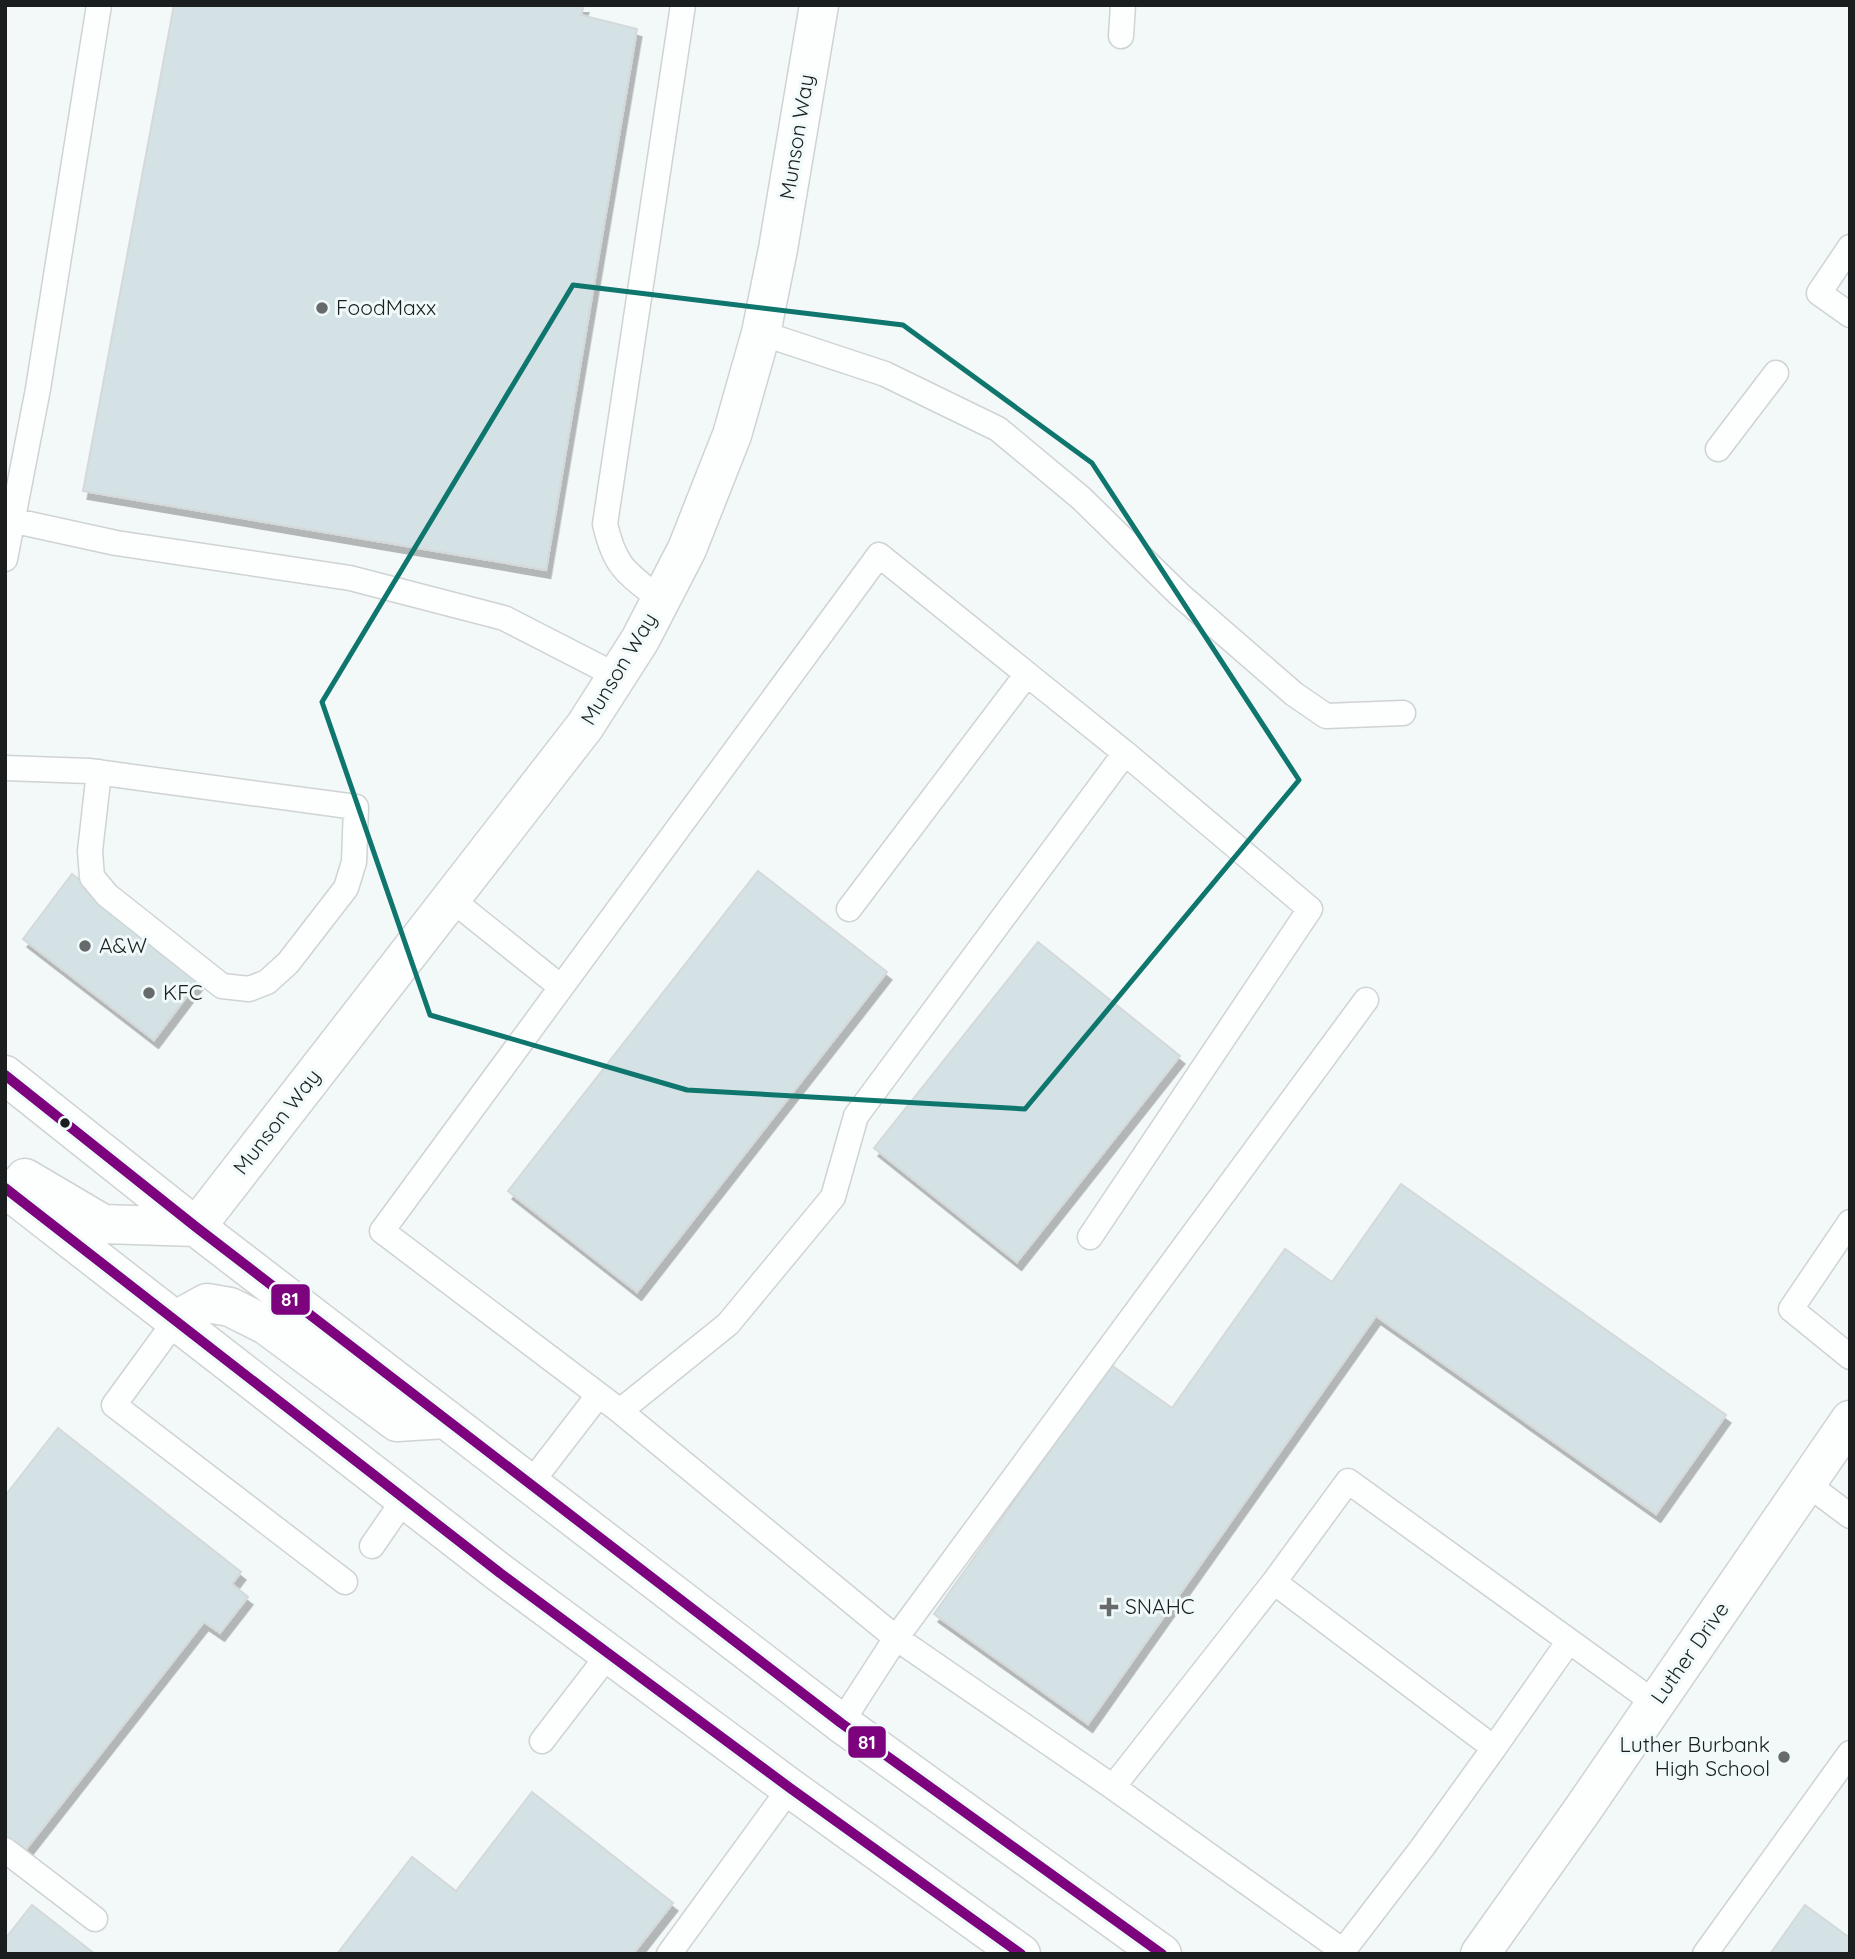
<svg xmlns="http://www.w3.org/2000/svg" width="1855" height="1959" font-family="Quicksand,sans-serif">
	<defs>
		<filter id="shadow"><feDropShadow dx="4.5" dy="8" stdDeviation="0" flood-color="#0004"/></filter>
	</defs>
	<rect width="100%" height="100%" fill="#f3f8f8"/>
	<path fill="#d4e2e6" stroke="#d5d9da" stroke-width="2" filter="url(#shadow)" d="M174 5H584L581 15 637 29 546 570 83 491Z
		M758 871 887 972 637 1292 508 1191Z
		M72 874 203 975 154 1040 23 939Z
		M1038 942 1180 1056 1017 1262 874 1148Z
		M1401 1184 1726 1415 1656 1514 1376 1316 1088 1724 934 1614 1111 1365 1172 1408 1285 1249 1332 1282Z
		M58 1428 241 1572 232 1584 248 1597 220 1633 204 1622 23 1853 5 1839V1496Z
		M532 1792 673 1903 633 1954H337L412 1857 456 1891Z
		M32 1905 95 1954H5V1939Z
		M1805 1905 1850 1938V1954H1770Z"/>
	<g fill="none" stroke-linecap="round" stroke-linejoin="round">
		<g stroke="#cfd3d3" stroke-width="27">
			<path id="lane" d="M1121 36 1123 5
				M1850 247 1819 293 1850 315
				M761 333 885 374 998 429 1081 498 1180 595 1294 694 1326 716 1403 713
				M1718 449 1776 373
				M11 520 116 543 350 578 504 618 617 676
				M5 559 38 389 99 5
				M661 600C627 573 615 568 605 524L683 5
				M5 768 89 771 356 807 354 862 346 888 288 963 267 982 249 989 222 986 107 895 92 877 90 851 99 772
				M451 899 561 987
				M849 909 1027 674
				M1850 1222 1791 1309 1850 1357
				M1090 1237 1310 909 1125 753 879 555 382 1231 620 1411 896 1638 1113 1787 1343 1951 1422 1848 1494 1748
				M176 1320 114 1405 345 1582
				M620 1411 728 1324 833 1197 856 1116 1125 753
				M1806 1483 1850 1516
				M530 1484 597 1397
				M372 1546 405 1498
				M1274 1582 1494 1748 1569 1641
				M841 1723 896 1638 1366 1000
				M542 1741 609 1654
				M1113 1787 1274 1582 1348 1481 1655 1703
				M5 1850 95 1919
				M669 1954 790 1788
				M1705 1954 1850 1753"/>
		</g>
		<g stroke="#cfd3d3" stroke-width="41">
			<path id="street" d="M196 1227 585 726 640 640 687 549 732 435 761 333 778 249 819 5"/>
		</g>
		<g stroke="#cfd3d3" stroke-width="41">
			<path id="secondary" d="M1480 1954 1581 1812 1850 1420"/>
		</g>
		<g stroke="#cfd3d3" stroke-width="41">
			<path id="primary" d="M5 1075 196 1227 841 1723 1162 1954
				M25 1178 103 1224 196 1227
				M5 1188 500 1573 790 1788 1021 1954
				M176 1320 207 1303 230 1307 266 1325 397 1422 446 1419"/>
		</g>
		<use href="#lane" stroke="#fdfefe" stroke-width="24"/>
		<use href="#street" stroke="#fdfefe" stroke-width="38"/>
		<use href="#secondary" stroke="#fdfefe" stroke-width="38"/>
		<use href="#primary" stroke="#fdfefe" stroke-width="38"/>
		<g stroke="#f1fafa" stroke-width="16">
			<path id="bus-1" d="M5 1075 196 1227 841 1723 1162 1954
				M5 1188 500 1573 790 1788 1021 1954"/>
		</g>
		<use href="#bus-1" stroke="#7c027e" stroke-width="10"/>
	</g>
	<path fill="none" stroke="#0f766e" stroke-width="5" stroke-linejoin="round" d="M573 285 903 325 1092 463 1299 780 1025 1109 687 1090 430 1015 322 702Z"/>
	<g fill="#676a6a" stroke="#f1fafa" stroke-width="2.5">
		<circle cx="322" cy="308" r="7"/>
		<circle cx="85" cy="946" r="7"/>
		<circle cx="149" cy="993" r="7"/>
		<path d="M1105.5 1596.5h7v7h7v7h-7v7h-7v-7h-7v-7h7z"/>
		<circle cx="1784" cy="1757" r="7"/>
	</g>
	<circle fill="#1b1e1e" stroke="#f1fafa" stroke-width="2.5" cx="65" cy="1123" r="6"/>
	<g text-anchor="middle" stroke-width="6" stroke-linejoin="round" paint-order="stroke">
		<g font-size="21" fill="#1b1e1e" stroke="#f1fafa">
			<text transform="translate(797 137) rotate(-81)" y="7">Munson Way</text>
			<text transform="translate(619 669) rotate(-59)" y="7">Munson Way</text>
			<text transform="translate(277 1122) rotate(-52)" y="7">Munson Way</text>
			<text transform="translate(1690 1653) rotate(-55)" y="7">Luther Drive</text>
		</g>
		<g font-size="21" fill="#1b1e1e" stroke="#f1fafa" text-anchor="start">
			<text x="336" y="315">FoodMaxx</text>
			<text x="99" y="953">A&amp;W</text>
			<text x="163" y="1000">KFC</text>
			<text x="1125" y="1614">SNAHC</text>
			<text x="1770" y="1752" text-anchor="end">Luther Burbank<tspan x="1770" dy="24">High School</tspan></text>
		</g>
	</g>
	<g stroke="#f1fafa" stroke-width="2.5">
		<rect x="270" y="1283" width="41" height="33" rx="7" fill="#7c027e"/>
		<rect x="847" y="1725" width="40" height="34" rx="7" fill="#7c027e"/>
	</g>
	<g font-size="19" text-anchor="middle" font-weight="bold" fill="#fff">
		<text x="290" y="1306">81</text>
		<text x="867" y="1749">81</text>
	</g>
	<rect width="1855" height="1959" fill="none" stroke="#1b1e1e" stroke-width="14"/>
</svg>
